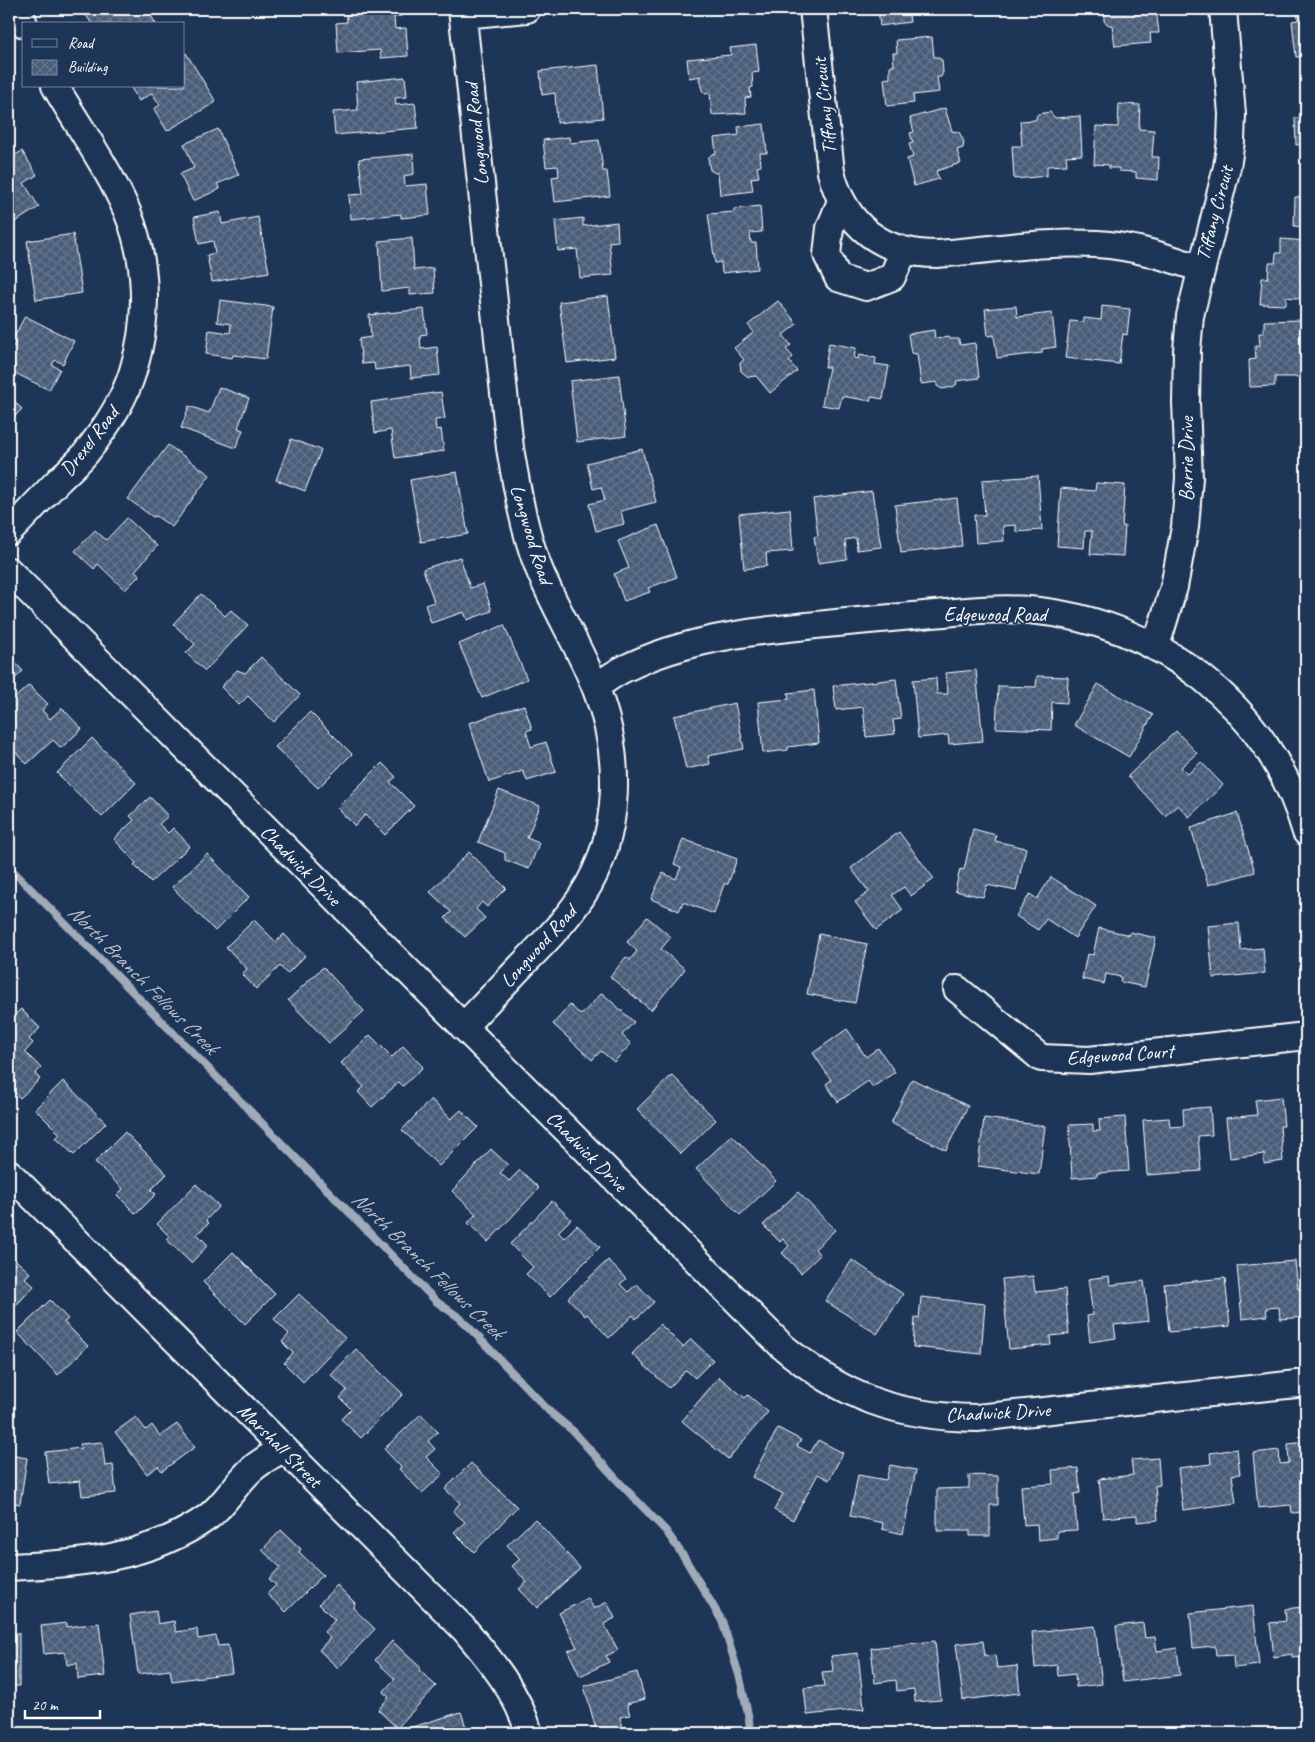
<svg xmlns="http://www.w3.org/2000/svg" width="1315" height="1742" font-family="Caveat,sans-serif">
	<defs>
		<pattern id="building-cross-hatch" width="8" height="8" patternUnits="userSpaceOnUse" patternTransform="scale(1.25)"><rect width="8" height="8" fill="#4a5d79"/><path d="M0 0l8 8M0 8l8-8" fill="none" stroke="#65758d"/></pattern>
	</defs>
	<rect width="100%" height="100%" fill="#1d3557"/>
	<filter id="ink" filterUnits="userSpaceOnUse"><feTurbulence type="fractalNoise" baseFrequency=".02" numOctaves="2"/><feDisplacementMap in="SourceGraphic" scale="10" xChannelSelector="R" yChannelSelector="G"/><feConvolveMatrix kernelMatrix="1 2 1 2 8 2 1 2 1" color-interpolation-filters="sRGB"/></filter>
	<g filter="url(#ink)">
		<g fill="none" stroke-linecap="round" stroke-linejoin="round">
			<path stroke="#a0aab8" stroke-width="8" d="M9 867 205 1065 437 1302 460 1318 550 1412 573 1431 618 1481 666 1531 684 1557 722 1621 740 1678 749 1719 750 1733"/>
		</g>
		<path fill="url(#building-cross-hatch)" stroke="#fff" d="M82 9H147L156 24H92Z
			M346 9H400L401 16 394 17 395 29 406 28 408 56 381 58 380 50 338 53 336 23 347 22Z
			M878 9H935V11L909 14 910 22 880 26Z
			M1104 9H1156L1159 33H1150L1151 43 1115 46 1112 25H1109L1104 21Z
			M1297 9H1306V56L1296 57 1292 21 1298 20Z
			M932 37 934 57H937L942 60 943 72 941 77H937L939 92 913 95 914 103 887 106 884 79 890 78V66H894L893 53H897L896 40Z
			M756 45 759 72 752 73 753 87 750 88 751 97 745 98 746 113 712 115 710 93 705 94 702 90 699 79 701 76 689 78 687 59 731 55 730 48Z
			M186 53 216 102 167 131 154 109 160 105 152 93 139 101 130 86H184V54Z
			M598 65 603 118 557 123 555 93 542 95 540 71Z
			M405 77 407 97 395 98 396 105 415 103 418 128 335 135 333 112 358 110 356 82Z
			M1119 104 1140 105 1139 129 1154 130 1152 157H1159L1158 180 1136 178V172L1119 171V168H1109V165L1094 164 1096 126 1118 127Z
			M945 108 952 131 959 132 964 142 963 148 957 150 961 163 936 171 939 179 914 186 907 159 913 157 909 144 913 143 910 133 914 132 910 118Z
			M1050 112 1055 118 1080 116 1082 155 1066 156 1067 165 1047 166V176L1014 179 1012 146H1022L1020 121 1036 120V117L1038 114Z
			M1306 117V144L1296 145 1295 118Z
			M764 124 767 153H760L761 166 757 167 759 177 751 178 753 191 720 195 718 173H715L710 170 708 158 712 154 716 153 714 138 739 135 738 127Z
			M218 129 239 175 217 184 220 189 193 201 180 174 194 168 184 144Z
			M569 137 570 143 599 140 603 171H607L610 196 555 202 552 177 559 176 558 166 546 167 543 140Z
			M22 151 37 175 24 183 39 207 9 226V159Z
			M413 154 414 174 404 176 405 186 427 184 430 215 401 218V214L351 219 349 195 363 194 359 159Z
			M1303 184H1306V227L1294 226 1295 197H1302Z
			M760 206 762 232 750 233 751 243H756L758 269 722 273 721 262 715 263 708 214 734 212V209Z
			M220 212 222 224 258 217 269 272 212 282 207 255 215 253 213 241 199 244 194 217Z
			M583 218V226L617 222 618 241 609 242 613 275 580 278 577 249 558 251 555 221Z
			M73 234 82 293 36 300 27 241Z
			M412 238 414 270 433 268 435 293 410 295V288L382 291 379 241Z
			M1281 239 1306 241V299L1286 297V305L1260 304 1262 278H1268L1269 263H1275L1276 253H1281Z
			M608 296 615 357 567 363 559 302Z
			M220 300 273 307 266 359 233 355 232 358 206 354 209 330 230 333 231 324 217 322Z
			M778 301 797 324 783 335 791 345 786 349 793 357 789 361 797 371 770 393 756 376 748 377 741 371 740 363 744 360 734 348 754 332 748 325Z
			M1016 306 1017 317 1052 313 1056 347 1042 349V353L997 358 994 335 988 336 985 309Z
			M1102 306 1130 309 1127 335 1123 334 1119 364 1065 358 1070 321 1084 322V318L1101 320Z
			M424 309 427 334 420 335 421 349 437 347 440 375 411 378 410 366 375 370 374 363 362 364 359 339 371 337 369 315Z
			M25 316 74 341 63 364 55 360 52 365 60 369 49 390 9 370V355L15 342 12 341Z
			M1300 320 1301 377H1275V386L1250 387 1249 360 1256 359 1255 346H1260L1259 333H1264V321Z
			M934 330 935 339 949 337 951 339H959L960 345 975 343 979 378 956 381 957 384 953 387 942 389 937 386V382L921 384 917 354 911 353 908 334Z
			M829 343 856 348 854 358 858 359 859 355 876 358 875 364 889 366 883 399 871 397 870 401 842 396 839 408 822 405 829 367H825Z
			M619 375 626 436 577 442 570 381Z
			M219 387 249 398 238 428 243 430 236 448 181 428 189 406 209 413Z
			M441 392 445 419 435 420 436 430 441 429 444 451 395 458 391 430 375 433 371 402Z
			M9 396 22 409 9 422Z
			M291 439 321 450 305 491 276 480Z
			M168 445 210 475 172 527 156 516 153 517 128 499Z
			M642 449 656 502 621 511 624 524 596 531 589 504 605 500 601 487 593 489 587 463Z
			M457 472 468 534 421 542 410 480Z
			M1038 476 1042 530 1016 532V525L1003 526 1004 541 976 543 974 515H985L982 480Z
			M1096 483 1125 485 1122 526H1125L1123 556 1090 554 1092 531H1085L1084 548 1057 546 1061 488 1095 491Z
			M872 491 881 547 857 550 856 538 845 540 847 559 818 563 814 537 818 536 813 499Z
			M957 498 962 546 901 553 895 505Z
			M790 509 793 551 766 553 767 566 744 569 739 514Z
			M127 518 157 546 135 571 140 575 125 590 98 564 94 569 75 551 95 530 106 540Z
			M658 525 677 577 648 588 650 592 624 601 614 574 629 568 618 541Z
			M460 557 470 588 483 584 492 611 467 620 464 612 431 623 425 605 434 602 423 569Z
			M201 594 225 616 231 610 248 625 205 671 186 653 195 644 173 624Z
			M504 625 527 679 482 698 459 644Z
			M9 656 23 671 9 684Z
			M261 657 300 695 274 722 248 696 239 705 221 687 237 670 245 673Z
			M976 670 983 741 949 744 948 735 918 738 913 680 936 678 937 694H948L946 673Z
			M1037 676 1068 677 1067 703 1052 702 1051 730 996 728 998 686 1036 687Z
			M896 679 901 719 893 720 895 734 866 737 863 707 836 710 833 686Z
			M1098 684 1153 715 1129 757 1074 725Z
			M29 685 48 704 42 710 50 719 62 708 82 729 61 748 53 740 27 764 9 745V703Z
			M814 690 819 743 788 747V750L763 753 758 702 789 699 788 693Z
			M735 703 744 749 708 756 710 764 686 769 674 716Z
			M524 705 532 729 526 731 531 747 546 742 556 772 527 781 523 771 489 782 469 723Z
			M310 712 352 754 318 788 275 747Z
			M1176 731 1197 753 1181 767 1188 774 1201 762 1223 785 1189 817 1178 805 1165 816 1128 776Z
			M92 738 136 783 102 817 57 773Z
			M382 763 396 777 390 782 414 806 385 835 365 815 355 826 337 808Z
			M499 790 540 806 527 838 539 843 529 869 505 860V853L478 842Z
			M150 797 168 816 159 824 168 833 173 828 190 846 151 882 134 865 136 863 114 839 134 820 130 816Z
			M1237 813 1255 872 1208 885 1191 828Z
			M973 829 996 835 995 841 1026 848 1016 891 987 885 983 897 955 891 960 869 964 870Z
			M899 832 934 879 911 896 904 887 892 895 903 910 876 930 855 902 869 892 851 868Z
			M683 839 737 859 728 884H724L714 914 683 902 679 911 651 899 663 873 676 879 681 867 674 864Z
			M469 852 506 888 487 907 482 902 476 909 485 918 465 937 445 918 451 912 430 892Z
			M207 854 249 897 215 931 172 887Z
			M1051 877 1096 906 1075 938 1046 919 1038 930 1016 916 1030 894 1037 899Z
			M647 917 671 937 661 949 685 969 651 1010 610 977 626 957 630 960 637 951 627 942Z
			M254 920 276 942 284 934 305 956 287 974 280 966 256 989 242 974 247 969 226 947Z
			M1239 923 1241 950 1263 948 1265 973 1213 978 1208 926Z
			M1099 928 1130 935V932L1156 938 1145 987 1120 982 1121 977 1106 974 1104 984 1082 979 1087 954 1093 955Z
			M819 934 867 944 855 1003 807 994Z
			M323 967 364 1011 329 1043 288 1000Z
			M602 993 634 1022 622 1035 631 1044 614 1062 601 1051 592 1060 553 1024 570 1005 581 1015Z
			M21 1009 40 1028 29 1039 33 1043 25 1052 41 1068 35 1074 40 1079 20 1098 9 1087V1020Z
			M847 1029 866 1057 878 1048 895 1072 873 1087 868 1081 838 1102 826 1084 831 1080 813 1053Z
			M370 1035 392 1057 403 1046 423 1067 403 1086 399 1082 372 1107 358 1092 364 1087 341 1063Z
			M672 1075 716 1120 681 1154 637 1109Z
			M912 1079 968 1106 946 1150 891 1123Z
			M63 1081 106 1123 74 1155 56 1138 60 1134 35 1109Z
			M1281 1097 1284 1126H1280L1283 1161 1264 1164V1154L1230 1158 1226 1118 1257 1115 1255 1100Z
			M431 1099 451 1119 461 1110 478 1127 439 1166 402 1130Z
			M1210 1107 1212 1135 1198 1136 1201 1171 1147 1175 1143 1120 1169 1118 1170 1127 1184 1126 1183 1109Z
			M1125 1117 1129 1171 1097 1173V1176L1072 1178 1069 1125 1093 1124V1131H1100L1099 1119Z
			M984 1118 1045 1126 1039 1174 978 1166Z
			M125 1132 167 1174 151 1190 156 1194 136 1214 117 1195 123 1189 95 1162Z
			M732 1135 776 1181 740 1215 696 1169Z
			M491 1149 508 1165 500 1173 509 1181 520 1170 539 1188 488 1242 468 1223 476 1214 452 1191Z
			M196 1184 219 1206 206 1220 209 1223 197 1234 208 1245 191 1263 166 1239 169 1236 157 1224Z
			M798 1192 835 1230 815 1249 820 1255 801 1273 782 1253 789 1246 783 1239 780 1242 763 1225Z
			M552 1201 571 1219 558 1232 564 1238 577 1225 600 1247 550 1297 526 1274 533 1267 510 1244Z
			M233 1252 275 1294 245 1324 203 1282Z
			M9 1254 30 1273 25 1278 34 1286 9 1313Z
			M608 1260 626 1279 620 1284 628 1292 637 1284 654 1302 636 1319 633 1315 609 1338 587 1314 585 1316 568 1298Z
			M852 1260 903 1294 877 1334 825 1301Z
			M1295 1261 1298 1289 1306 1288V1317L1280 1319 1279 1307 1266 1308 1267 1316 1242 1319 1237 1266Z
			M1033 1276 1035 1292 1065 1289 1069 1334 1050 1336 1051 1345 1009 1349 1002 1279Z
			M1109 1276 1110 1285 1144 1281 1149 1321 1114 1325 1116 1338 1090 1342 1087 1316 1093 1315 1088 1279Z
			M1225 1278 1230 1326 1169 1332 1164 1284Z
			M299 1294 345 1338 303 1382 284 1363 293 1353 282 1342 289 1334 274 1319Z
			M921 1297 985 1304 981 1354 913 1347 915 1317 919 1318Z
			M50 1300 68 1319 64 1322 88 1346 58 1375 17 1332Z
			M660 1324 683 1347 691 1339 713 1360 695 1378 686 1370 669 1388 632 1354Z
			M356 1349 403 1394 361 1438 341 1419 351 1409 340 1398 347 1390 331 1375Z
			M719 1377 745 1398 748 1395 768 1412 728 1459 682 1421Z
			M421 1414 438 1432 428 1441 435 1449 426 1457 443 1474 422 1493 399 1469 401 1467 384 1449Z
			M136 1417 146 1430 152 1425 160 1436 177 1424 195 1447 162 1471 158 1466 147 1474 115 1432Z
			M778 1428 801 1440 797 1446 810 1453 818 1440 843 1453 829 1480 818 1474 793 1520 774 1510 783 1494 752 1477Z
			M102 1442 105 1466 113 1465 116 1493 82 1496 80 1481 49 1484 45 1452 81 1448 80 1444Z
			M1306 1442V1512L1292 1513 1291 1505 1258 1508 1253 1453 1279 1450 1280 1464 1289 1463 1288 1444Z
			M1237 1449 1240 1474 1232 1475 1236 1503 1183 1510 1178 1468 1211 1464 1210 1453Z
			M9 1455 27 1458 20 1504 9 1502Z
			M1158 1458 1160 1485 1155 1486 1158 1520 1137 1522V1515L1103 1518 1099 1479 1133 1475 1131 1460Z
			M471 1463 517 1507 474 1552 454 1532 465 1522 453 1511 460 1503 445 1489Z
			M890 1465 916 1470 903 1534 882 1529 883 1523 850 1516 858 1475 886 1480Z
			M1078 1468 1080 1493 1074 1494 1077 1530 1057 1531V1538L1038 1540 1037 1524 1024 1525 1021 1486 1053 1484 1052 1470Z
			M969 1475 998 1476V1505H990V1536H970V1531H937V1489L969 1488Z
			M535 1519 580 1568 537 1608 519 1589 527 1582 512 1566 520 1559 507 1545Z
			M281 1530 301 1549 299 1552 323 1575 286 1612 267 1594 276 1585 269 1579 280 1567 262 1550Z
			M337 1585 355 1603 353 1608 375 1629 338 1668 319 1650 330 1638 324 1632 335 1620 319 1604Z
			M588 1598 594 1609 607 1602 615 1618 604 1624 618 1650 606 1656 609 1662 580 1676 568 1651 577 1647 559 1613Z
			M1253 1606 1259 1665 1234 1668 1233 1655 1216 1656 1215 1646 1193 1648 1190 1613Z
			M1302 1607 1303 1621 1306 1620V1657L1292 1658V1654L1274 1657 1270 1623 1286 1621 1285 1609Z
			M156 1611 158 1624 174 1621 176 1632 197 1629 198 1639 216 1636 218 1646 228 1645 232 1673 172 1681 170 1670 138 1674 130 1615Z
			M67 1623V1627L99 1623 105 1676 78 1679 77 1663 67 1665 65 1652 44 1654 41 1626Z
			M1143 1623 1145 1638 1155 1637 1157 1651 1177 1648 1180 1675 1123 1682 1116 1626Z
			M1095 1626 1102 1684 1076 1687 1075 1674 1058 1676 1057 1665 1035 1668 1032 1632Z
			M9 1633H19V1686H9Z
			M392 1641 421 1668 419 1670 436 1686 397 1728 378 1710 389 1697 383 1692 395 1679 375 1660Z
			M935 1641 941 1700 915 1702 914 1689 897 1691 896 1680 875 1683 871 1648Z
			M983 1641 985 1656 995 1655 997 1668 1017 1666 1020 1693 963 1700 956 1644Z
			M858 1653 864 1709 807 1715 804 1688 824 1686 822 1672 833 1671 831 1656Z
			M637 1672 645 1699 627 1704 630 1715 620 1717 624 1733H597L584 1686Z
			M461 1712 468 1733H407L406 1729Z"/>
		<g fill="none" stroke-linecap="round" stroke-linejoin="round">
			<g stroke="#fff" stroke-width="30">
				<path id="street" d="M19 9 24 24
					M462 9 510 448C517 489 524 531 539 569 556 610 580 648 596 689 622 754 622 835 582 896 567 919 548 939 528 959 507 981 485 1004 463 1027
					M813 9 831 172C845 226 882 254 937 254 990 250 1044 241 1097 244 1133 246 1167 257 1201 269
					M463 15 527 9
					M841 201 830 228 827 255 838 278 866 287 892 277 904 251
					M9 532C26 515 42 497 59 480 68 471 78 463 86 453 105 429 124 401 133 371 149 319 148 262 127 211 108 168 79 127 55 86
					M9 571 782 1346C843 1397 897 1417 977 1418L1306 1383
					M1156 646 1174 587 1185 527 1189 478 1186 402 1187 350 1190 316 1227 167 1231 141 1232 114 1223 9
					M595 687C606 680 616 672 628 667 667 648 712 638 754 632 807 625 859 621 912 616 951 613 990 607 1029 610 1158 621 1269 705 1306 832
					M957 989 1041 1058 1089 1060 1306 1036
					M9 1173 465 1630C491 1661 518 1693 529 1733
					M9 1567C78 1564 149 1559 208 1517 225 1504 236 1483 252 1469 261 1461 273 1455 283 1448"/>
			</g>
			<use href="#street" stroke="#1d3557" stroke-width="26"/>
		</g>
	</g>
	<g text-anchor="middle" stroke-width="4" stroke-linejoin="round" paint-order="stroke">
		<g font-size="20" fill="#fff" stroke="#1d3557">
			<text transform="translate(824 106) rotate(-96)" y="7">Tiffany Circuit</text>
			<text transform="translate(476 134) rotate(-96)" y="7">Longwood Road</text>
			<text transform="translate(1214 213) rotate(-75)" y="7">Tiffany Circuit</text>
			<text transform="translate(89 441) rotate(-52)" y="7">Drexel Road</text>
			<text transform="translate(1186 459) rotate(-90)" y="7">Barrie Drive</text>
			<text transform="translate(532 534) rotate(73)" y="7">Longwood Road</text>
			<text x="995" y="621">Edgewood Road</text>
			<text transform="translate(301 865) rotate(45)" y="7">Chadwick Drive</text>
			<text transform="translate(538 946) rotate(-48)" y="7">Longwood Road</text>
			<text transform="translate(1120 1054) rotate(-4)" y="7">Edgewood Court</text>
			<text transform="translate(587 1151) rotate(45)" y="7">Chadwick Drive</text>
			<text transform="translate(998 1412) rotate(-3)" y="7">Chadwick Drive</text>
			<text transform="translate(280 1445) rotate(45)" y="7">Marshall Street</text>
		</g>
		<g font-size="21" font-style="italic" fill="#b8c0ca" stroke="#1d3557">
			<text transform="translate(143 979) rotate(45)" y="7">North Branch Fellows Creek</text>
			<text transform="translate(428 1265) rotate(44)" y="7">North Branch Fellows Creek</text>
		</g>
	</g>
	<rect width="1315" height="1742" fill="none" stroke="#1d3557" stroke-width="30"/>
	<rect x="15" y="15" width="1285" height="1712" fill="none" stroke="#fff" stroke-width="2" filter="url(#ink)"/>
	<rect x="22" y="22" width="162" height="65" fill="#1d3557" stroke="#77869a"/>
	<rect x="32" y="39" width="25" height="8" fill="#1d3557" stroke="#77869a"/>
	<text x="68" y="48" font-size="15" fill="#ffffff">Road</text>
	<rect x="32" y="60" width="25" height="15" fill="url(#building-cross-hatch)" stroke="#77869a"/>
	<text x="68" y="72" font-size="15" fill="#ffffff">Building</text>
	<path d="M25 1710v8h75v-8" fill="none" stroke="#ffffff" stroke-width="2.5"/>
	<text x="32" y="1710" font-size="15" fill="#ffffff" stroke="#1d3557" stroke-width="4" paint-order="stroke">20 m</text>
</svg>
